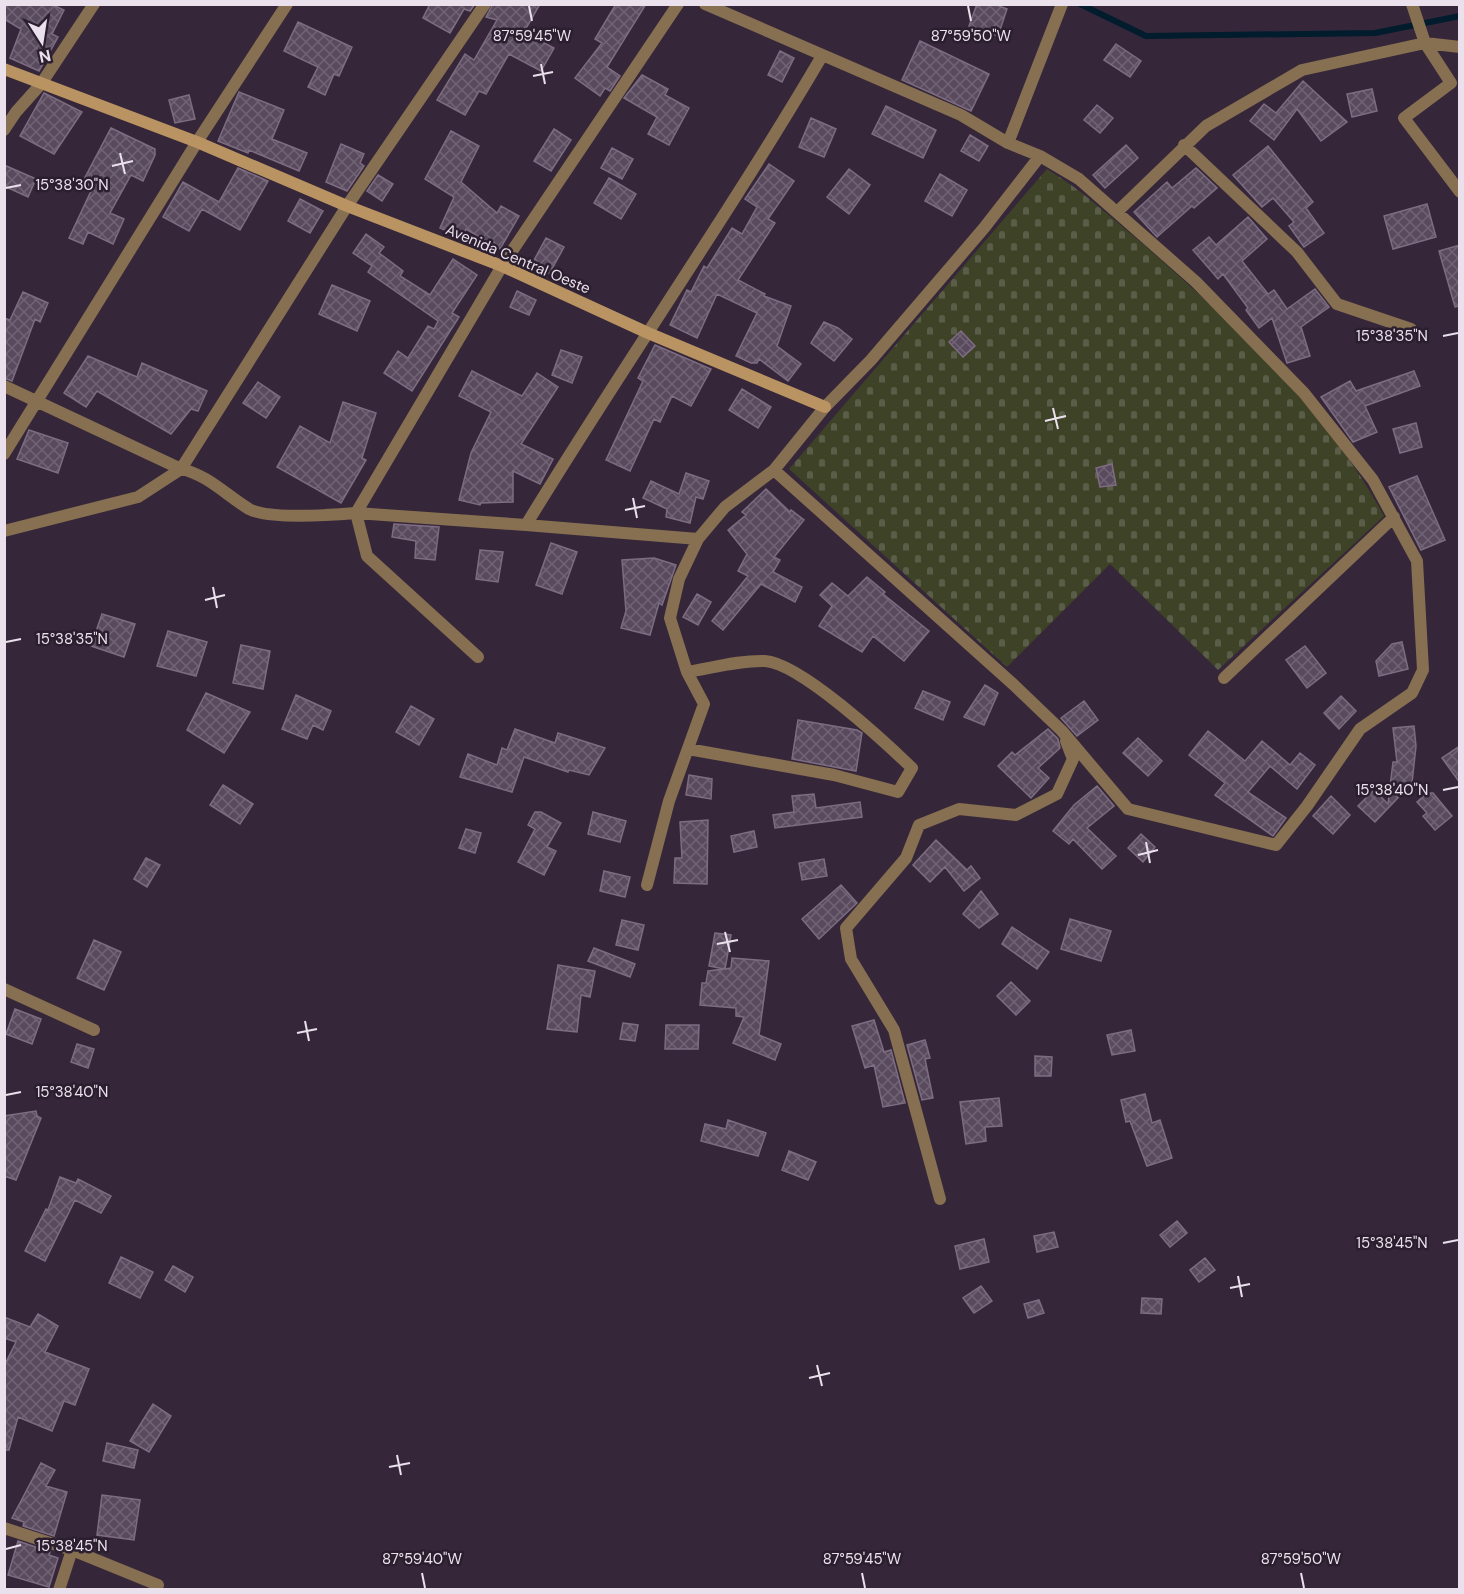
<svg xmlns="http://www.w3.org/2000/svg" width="1464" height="1594" font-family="'DM Sans',sans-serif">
	<defs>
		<pattern id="cemetery-stones" width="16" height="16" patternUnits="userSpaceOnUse" patternTransform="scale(1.5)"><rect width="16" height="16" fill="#3e4227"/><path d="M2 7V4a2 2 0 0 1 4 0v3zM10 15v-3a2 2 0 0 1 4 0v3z" fill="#5a5d47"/></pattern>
		<pattern id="building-cross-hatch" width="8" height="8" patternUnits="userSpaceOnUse" patternTransform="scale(1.5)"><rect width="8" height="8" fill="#594a5e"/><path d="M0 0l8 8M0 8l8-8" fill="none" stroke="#716475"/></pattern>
	</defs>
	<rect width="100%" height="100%" fill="#352739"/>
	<path fill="url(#cemetery-stones)" d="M1047 169C1083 191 1112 218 1144 245 1230 320 1330 415 1384 516L1218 670 1110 564 1007 667 789 469Z"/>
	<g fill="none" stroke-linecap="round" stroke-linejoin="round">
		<path stroke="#011c2c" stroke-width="6" d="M1080 4 1146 36 1375 33 1460 16"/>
	</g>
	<path fill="url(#building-cross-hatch)" stroke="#7e6d82" stroke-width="1.5" d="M4 4H51L64 10 52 34 58 37 39 71 10 58 21 29 4 19Z
		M430 4H475L470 11 464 9 450 33 423 18Z
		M493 4H540L524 32 554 48 541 71 509 54 486 94 479 91 465 115 437 100 465 54 474 60 497 20 486 17Z
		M616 4H646L607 67 620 76 610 91 605 88 600 96 575 78 602 43 595 39Z
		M977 4H994L1007 9 998 36 969 26Z
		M298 22 352 47 339 76 334 74 325 95 308 87 318 67 284 51Z
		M920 41 989 74 971 111 902 80Z
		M1116 44 1141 61 1130 77 1104 60Z
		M780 51 794 58 782 82 768 75Z
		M642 75 668 89 665 95 689 108 669 145 648 134 657 117 624 98Z
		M1303 81 1347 122 1321 141 1297 109 1274 140 1250 121 1264 104 1276 113Z
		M1372 89 1377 111 1352 117 1347 94Z
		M239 92 284 110 272 139 307 153 299 171 249 150 248 153 218 141Z
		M44 93 82 112 54 154 20 136Z
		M189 95 195 119 175 123 169 100Z
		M1097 105 1113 118 1100 133 1084 120Z
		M886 106 936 130 923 158 872 134Z
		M811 118 836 129 824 157 799 147Z
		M111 128 155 149V155L143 181 131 175 110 213 124 219 113 244 88 232 83 244 69 238 91 191 81 185Z
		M554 129 571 140 551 171 534 161Z
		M451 131 479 146 461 182 497 213 501 206 519 216 500 249 466 229 462 238 440 228 454 197 425 179Z
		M970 135 988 146 979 161 961 151Z
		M341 144 364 154 360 163 364 166 347 191 326 182Z
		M1126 145 1138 158 1105 188 1093 175Z
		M1268 146 1313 202 1306 208 1324 233 1304 247 1289 226 1294 222 1273 198 1262 207 1233 175Z
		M612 148 633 159 622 179 601 168Z
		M769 164 794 181 768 219 775 223 738 280 765 294 764 296 791 306 777 346 801 364 788 381 759 359 757 363H751L736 356 757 313 717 294 697 338 670 325 687 290 691 292 704 266 707 268 732 228 742 234 757 207 745 199Z
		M4 165 36 179 28 197 4 186Z
		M238 168 268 181 240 230 202 209 189 231 163 217 183 182 219 202Z
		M1196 168 1217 188 1194 208 1192 206 1157 237 1134 212 1167 182 1172 188Z
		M849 169 870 185 849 214 827 197Z
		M940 174 967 190 952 216 925 201Z
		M378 175 393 184 382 201 367 191Z
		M609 178 636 194 621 219 594 203Z
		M300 199 323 211 310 233 288 221Z
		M1427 204 1436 237 1393 249 1384 216Z
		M1248 217 1267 239 1242 261 1268 294 1274 290 1287 309 1315 289 1329 307 1301 327 1310 356 1287 363 1272 318 1259 328 1246 310 1248 308 1223 274 1218 279 1193 250 1209 237 1216 245Z
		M366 234 384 247 379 253 403 271 400 276 430 295 453 259 477 275 452 313 459 317 412 391 384 373 398 351 408 358 428 326 434 329 438 321 368 272 372 266 353 253Z
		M546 238 564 247 552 269V275L532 264Z
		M1460 245V306L1455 307 1439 251Z
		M332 285 370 301 357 331 319 314Z
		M517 291 536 300 529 315 510 307Z
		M23 292 48 303 40 322 35 319 12 381 4 378V318L10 320Z
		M824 322 838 328 852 339 834 361 811 343Z
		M961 331 975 346 963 357 949 342Z
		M655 345 711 369 691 406 672 396 660 422 654 419 630 471 606 460 643 381 638 378Z
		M561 350 582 357 572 383 552 375Z
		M88 356 137 377 142 363 207 391 198 411 191 409 171 434 97 391 86 407 64 393Z
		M472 371 522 396 537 373 558 387 521 444 553 459 540 484 513 471V502L481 503 480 505 459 500 471 453 491 412 459 396Z
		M1414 371 1420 386 1365 406 1377 432 1353 442 1321 397 1350 381 1356 391Z
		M258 382 280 397 266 418 243 403Z
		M742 389 771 407 758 428 729 410Z
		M343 402 376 413 362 458 366 460 341 503 277 467 300 426 330 443Z
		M1416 423 1422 447 1400 453 1393 429Z
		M29 430 68 443 58 473 17 459Z
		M1112 464 1116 485 1100 487 1096 468Z
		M686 473 709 481 703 499 696 497 690 523 666 517 667 509 643 498 651 481 679 494Z
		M1417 476 1445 540 1421 550 1389 487Z
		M766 489 790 512 791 510 804 520 774 557 780 560 773 572 802 587 795 602 761 584 723 630 712 621 748 576 738 571 747 554 728 530 746 515 742 512Z
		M394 524 439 527 435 560 415 558 416 541 392 537Z
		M551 543 577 552 562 594 536 585Z
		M480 550 503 552 498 582 476 579Z
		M654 558 676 565 662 605 659 603 650 635 621 628 626 611 622 560Z
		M867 577 885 592 883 594 929 631 904 661 873 636 862 652 819 626 832 606 820 595 832 583 848 596Z
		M697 594 711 602 698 625 683 617Z
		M102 614 135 624 124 657 91 646Z
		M168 631 207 642 196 676 157 666Z
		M1402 642 1408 669 1379 676 1376 661 1392 644Z
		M241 645 270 651 263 689 233 683Z
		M1305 646 1326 673 1307 688 1286 660Z
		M985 685 998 693 984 725 964 717Z
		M923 691 950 702 943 720 915 708Z
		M206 693 250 712 224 753 187 730Z
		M296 695 331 711 323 730 313 725 307 739 282 729Z
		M1341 696 1356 711 1339 729 1324 713Z
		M1084 701 1098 720 1077 736 1061 718Z
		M411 706 434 719 419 745 396 732Z
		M798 720 857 730 862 733 856 771 792 759Z
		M1414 726 1416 746 1412 783 1375 822 1358 806 1374 790 1388 804 1393 762H1397L1393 728Z
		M515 729 555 743 558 733 605 748 589 775 569 770 568 772 524 757 512 792 460 777 468 754 497 765 502 748 507 750Z
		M1048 729 1058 739 1060 748 1038 768 1049 778 1031 798 998 766 1012 752 1015 755Z
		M1208 731 1245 761 1262 741 1290 765 1300 753 1315 765 1297 789 1270 766 1248 792 1286 818 1273 836 1215 795 1225 783 1189 755Z
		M1138 738 1162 761 1148 776 1123 753Z
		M1460 746V783L1442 758Z
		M689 775 712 779 711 799 686 795Z
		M223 785 253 804 240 824 210 805Z
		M1097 786 1114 806 1087 828 1116 856 1102 869 1073 839 1069 844 1053 831 1074 805Z
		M1427 793H1433L1452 816 1435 830 1423 816 1427 813 1417 802Z
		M814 794 816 808 860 802 862 817 775 828 773 815 794 812 792 796Z
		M1331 796 1350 815 1333 834 1313 816Z
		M535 812H541L561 823 547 847 556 851 544 875 518 862 535 829 528 825Z
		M593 812 626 821 620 842 588 834Z
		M708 820 707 884 674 883 675 858H682L680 822Z
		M466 829 481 833 475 853 459 848Z
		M754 831 757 847 734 852 731 836Z
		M1141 834 1155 847 1143 862 1128 848Z
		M936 840 967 870 971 866 980 878 964 891 945 867 930 882 913 865Z
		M146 858 160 865 147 887 134 879Z
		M824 859 827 876 802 880 799 863Z
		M604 871 630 877 625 897 600 891Z
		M841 885 857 903 819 939 802 919Z
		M981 891 998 914 979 928 963 914Z
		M1070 919 1111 931 1101 961 1061 949Z
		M622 920 644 925 638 950 616 945Z
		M1012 927 1049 952 1037 969 1002 944Z
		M715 933 731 935 725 969 731 968 732 958 769 961 759 1035 781 1044 775 1060 733 1043 744 1017 736 1016V1008L700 1005 702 983H706L708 971 724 969 709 966Z
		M94 940 121 952 104 990 77 978Z
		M594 948 635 964 630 977 588 961Z
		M558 965 595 971 590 997 581 995 577 1032 547 1029Z
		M1011 982 1030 1001 1016 1015 997 996Z
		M15 1009 41 1019 32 1044 6 1034Z
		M874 1020 884 1052 891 1050 905 1103 883 1107 874 1065 865 1068 852 1026Z
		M623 1023 638 1025 635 1041 620 1039Z
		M666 1025H699L698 1049H665Z
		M1131 1030 1135 1051 1112 1055 1107 1035Z
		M925 1040 930 1058 925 1059 933 1098 922 1100 907 1045Z
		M77 1044 94 1049 88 1068 71 1062Z
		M1035 1056 1052 1057 1051 1076H1035Z
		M1145 1094 1152 1123 1160 1120 1172 1158 1147 1166 1130 1121 1126 1122 1121 1100Z
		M999 1098 1002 1126 985 1127 986 1141 966 1144 960 1102Z
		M36 1111 37 1116 41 1118 16 1180 4 1176V1116Z
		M728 1120 766 1133 758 1156 701 1141 705 1124 726 1129Z
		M789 1151 816 1162 808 1180 782 1170Z
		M60 1177 76 1183 78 1179 111 1196 101 1213 75 1200 45 1261 25 1251 46 1209 48 1210Z
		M1177 1221 1187 1233 1170 1247 1160 1235Z
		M1054 1232 1058 1247 1037 1252 1034 1236Z
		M984 1239 989 1262 960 1269 955 1246Z
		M121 1257 153 1272 140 1298 109 1283Z
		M1205 1258 1215 1270 1199 1282 1190 1270Z
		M173 1266 193 1277 185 1292 165 1280Z
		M981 1286 992 1301 974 1313 963 1298Z
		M1142 1298 1162 1299 1161 1314 1141 1313Z
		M1039 1300 1044 1313 1028 1318 1024 1304Z
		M38 1314 58 1326 45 1352 89 1369 75 1405 64 1401 52 1431 18 1417 9 1450H4V1366L16 1342 4 1338V1317L30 1327Z
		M153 1404 171 1416 149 1452 130 1441Z
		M107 1443 138 1450 134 1468 103 1461Z
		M41 1463 55 1470 46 1486 67 1492 54 1536 23 1526 24 1522 12 1518Z
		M102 1495 140 1500 134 1540 97 1535Z
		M18 1541 50 1552 49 1555 58 1558 49 1587 8 1575Z"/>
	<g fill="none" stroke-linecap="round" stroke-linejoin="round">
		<path stroke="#876f51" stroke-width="12" d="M678 4 502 266 356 513 526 525C622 367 728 216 822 56
			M705 4 961 115 1008 143 1040 156 1079 179 1196 282 1304 393 1373 480 1417 561 1423 670 1412 693 1360 729 1307 806 1276 845 1128 809 1062 731 1014 685 774 470
			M1412 4 1425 43 1460 47
			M4 130 16 112 41 84 94 4
			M1008 143 1062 4
			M1184 145 1297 252 1337 304 1411 329
			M1117 212 1206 126 1302 70 1425 43 1451 83 1404 118 1460 192
			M4 386 181 469C208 475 226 495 249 509 270 520 332 515 356 513L367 556 478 657
			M4 454 197 142 287 4
			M526 525 698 539
			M4 531 138 497 181 469 347 206 485 4
			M687 672C712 668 740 660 765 661 800 663 885 742 912 768L898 792 834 775 688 749
			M1224 678 1394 517
			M647 885 669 801 704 704 687 672 670 618 679 579 698 539 725 507 774 470 825 407 871 360 984 228 1040 156
			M4 989 94 1030
			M940 1199 894 1030 851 959 846 928 906 858 919 825 959 809 1016 815 1057 794 1073 759 1066 741
			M4 1528 72 1550 158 1585
			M59 1590 72 1550"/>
		<path stroke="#ba9363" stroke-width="12" d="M4 69 197 142 347 206 502 266 648 333 825 407"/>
	</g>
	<path fill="none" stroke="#eae1ed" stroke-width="2" d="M529 6 532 21M968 6 971 21M541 64 545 84M533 76 553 72M120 153 125 174M112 166 133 161M6 188 21 185M1443 336 1458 333M1053 408 1058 429M1045 421 1066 416M633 498 637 518M625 510 645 506M213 587 217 608M205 600 225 595M6 642 21 639M1443 790 1458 787M1146 842 1150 863M1138 855 1158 850M725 932 730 952M717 944 738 940M305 1021 309 1041M297 1033 317 1029M6 1095 21 1092M1443 1243 1458 1240M1238 1276 1242 1297M1230 1288 1250 1284M817 1365 822 1386M809 1378 830 1373M397 1455 401 1475M389 1467 410 1463M6 1549 21 1545M422 1573 425 1588M862 1573 865 1588M1301 1573 1304 1588"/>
	<g text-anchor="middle" stroke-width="5" stroke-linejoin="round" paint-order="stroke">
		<g font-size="15" fill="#eae1ed" stroke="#2b1e2f">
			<text transform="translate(518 259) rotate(23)" y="5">Avenida Central Oeste</text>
		</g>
	</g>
	<g font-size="15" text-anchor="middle" fill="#eae1ed" stroke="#2b1e2f" stroke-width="5" stroke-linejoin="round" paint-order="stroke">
		<text x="532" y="41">87°59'45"W</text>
		<text x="971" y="41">87°59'50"W</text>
		<text x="72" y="190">15°38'30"N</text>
		<text x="1392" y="341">15°38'35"N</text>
		<text x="72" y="644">15°38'35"N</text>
		<text x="1392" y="795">15°38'40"N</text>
		<text x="72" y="1097">15°38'40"N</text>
		<text x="1392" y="1248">15°38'45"N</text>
		<text x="72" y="1551">15°38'45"N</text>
		<text x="422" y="1564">87°59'40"W</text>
		<text x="862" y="1564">87°59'45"W</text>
		<text x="1301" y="1564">87°59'50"W</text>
	</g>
	<rect width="1464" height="1594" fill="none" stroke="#eae1ed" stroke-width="12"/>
	<g transform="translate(42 42) rotate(168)" stroke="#2b1e2f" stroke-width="4.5" paint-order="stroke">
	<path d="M0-4.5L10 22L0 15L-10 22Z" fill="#eae1ed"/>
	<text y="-9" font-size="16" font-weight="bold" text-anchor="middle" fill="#eae1ed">N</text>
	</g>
</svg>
